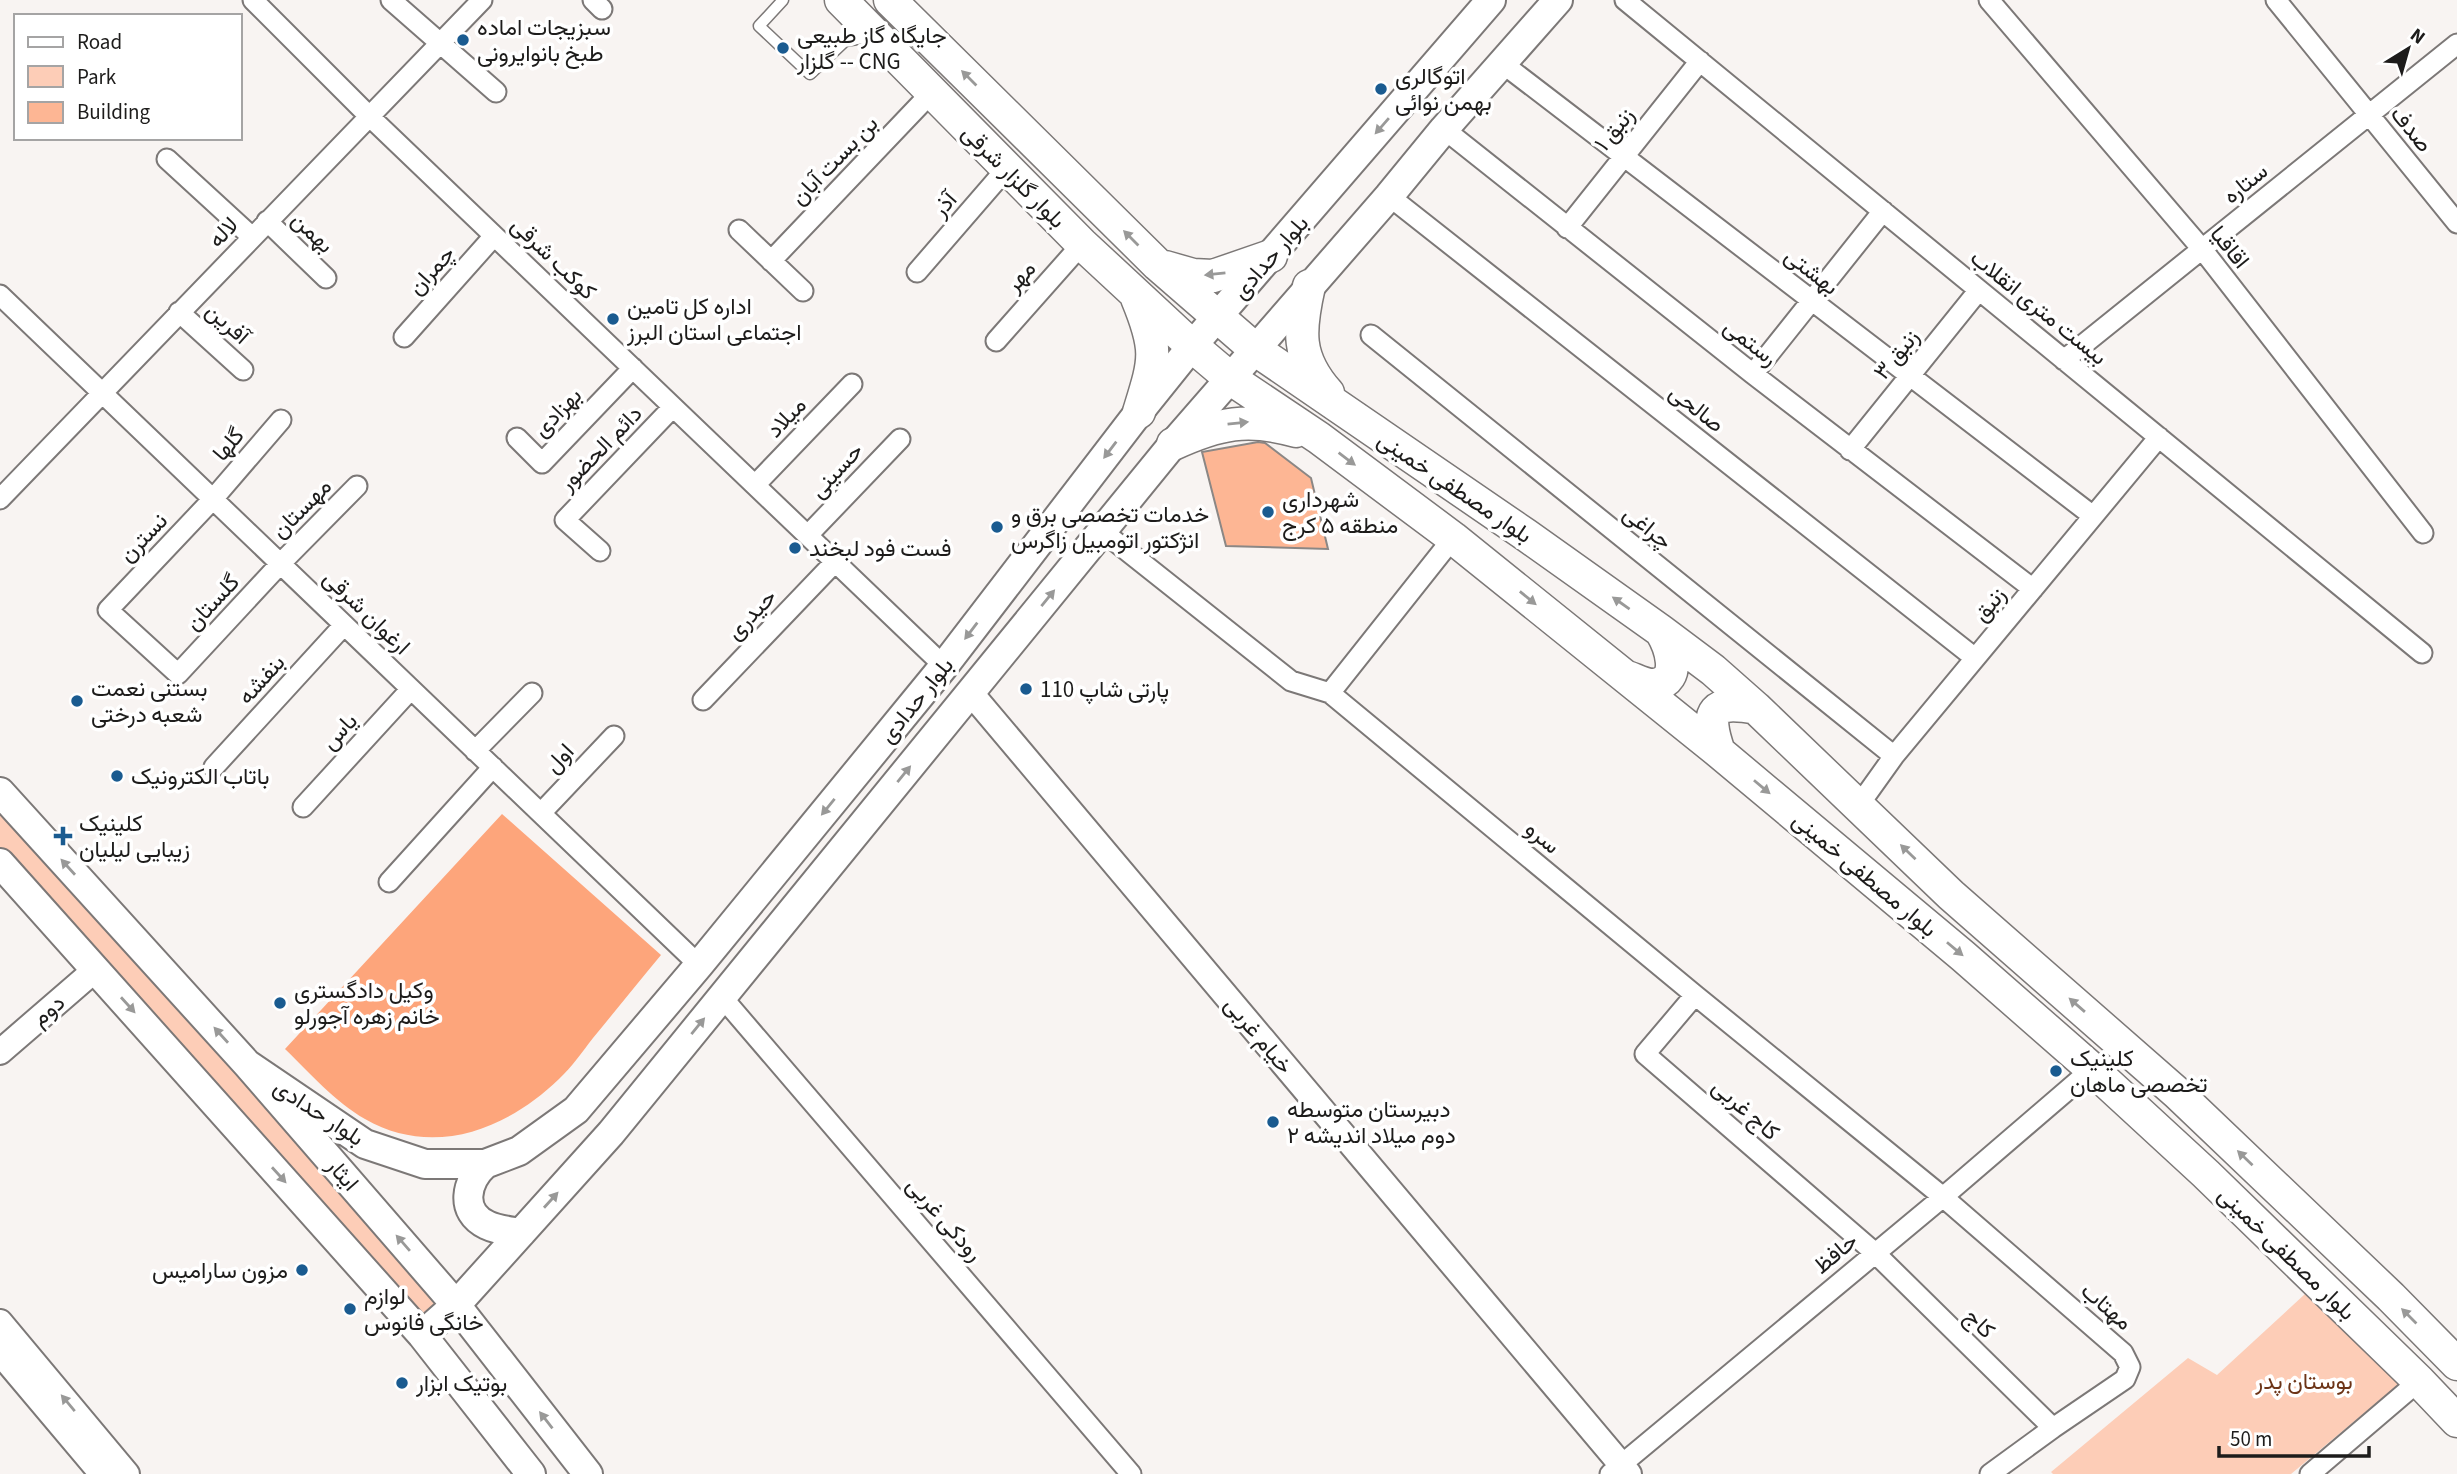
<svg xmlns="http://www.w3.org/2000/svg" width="2457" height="1474" font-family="'Source Sans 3',Vazirmatn,sans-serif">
	<rect width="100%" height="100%" fill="#f8f4f2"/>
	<path fill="#fdcdb7" d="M0 805 445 1302 424 1317 0 849Z
		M2305 1294 2399 1384 2291 1474H2053L2051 1472 2188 1358 2217 1375Z"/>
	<path fill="#fda57b" d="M502 814 661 955C638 983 616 1010 593 1038 582 1052 572 1067 559 1079 506 1130 433 1158 365 1119 335 1102 310 1073 285 1049Z"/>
	<path fill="#fdb694" stroke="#8b8785" stroke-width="2" d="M1258 442 1265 443 1311 478 1328 549 1226 546 1202 452Z"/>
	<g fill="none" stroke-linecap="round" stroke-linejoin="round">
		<g stroke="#7c7877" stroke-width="13">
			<path id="service" d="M783 0 759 26 810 74 845 41 869 37"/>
		</g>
		<g stroke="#7c7877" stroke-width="23">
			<path id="minor" d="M253 0 368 115 944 666
				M391 0 496 92
				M593 0 602 9
				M1625 0 2422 653
				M1989 0 2202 249 2423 533
				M2276 0 2457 223
				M1502 63 2093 516
				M1444 129 1753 374 2033 589
				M167 159 252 237
				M1389 196 1975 658
				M267 221 326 278
				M1567 228 1700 61
				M739 230 803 291
				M771 261 932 92
				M917 272 1007 168
				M0 295 699 965
				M179 312 243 370
				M1371 335 1894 756
				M404 337 494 236
				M996 341 1082 244
				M2064 360 2457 44
				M1753 374 1883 211
				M281 420 213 499 108 610 178 674 281 563 357 486
				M517 438 542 463 633 368
				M1850 450 1979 290
				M755 485 852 384
				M0 499 482 0
				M1102 531 1291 681 1330 693 1695 995 1943 1197 2123 1353 2130 1367 2125 1379 2053 1428 1990 1474
				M808 535 900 439
				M600 551 565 520 673 407
				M1330 693 1453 538
				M703 700 835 562
				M475 751 532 693
				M214 767 344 625
				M1859 805 1894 756 2159 437
				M303 807 411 689
				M541 813 614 736
				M389 882 493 767
				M1695 995 1645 1054 1874 1252 2053 1428
				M722 997 1131 1474
				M1610 1474 1943 1197 2092 1069
				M2310 1474 2419 1381"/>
		</g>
		<g stroke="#7c7877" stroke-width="28">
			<path id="tertiary" d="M970 692 1629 1474
				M0 1052 96 969
				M0 1322 127 1474
				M0 1353 102 1474"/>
		</g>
		<g stroke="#7c7877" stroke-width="32">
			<path id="secondary" d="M0 792 247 1064 456 1305 588 1474
				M0 863 422 1335 531 1474
				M247 1064 365 1144 425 1164H485L519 1151 576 1110 699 965 944 666 1139 412 1192 346 1491 0
				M485 1164C466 1181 459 1212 487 1225 497 1230 510 1231 521 1233
				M422 1335 456 1305 611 1133 1173 444 1389 196 1444 129 1558 0"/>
		</g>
		<g stroke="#7c7877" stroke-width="35">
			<path id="primary" d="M841 0 1082 244 1192 346 1231 379 1319 438 1453 538 1719 752 1963 956 2092 1069 2206 1174 2419 1381 2457 1421
				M890 0 1158 265 1256 350 1526 535 1661 631 1713 670 1756 708 1951 895 2177 1093 2391 1297 2457 1364
				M1165 267 1193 275 1213 276 1271 256
				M1309 286C1299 330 1296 357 1328 393
				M1137 298C1159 351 1155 360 1139 412
				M1173 444C1219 423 1248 417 1296 431
				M1627 677C1636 680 1646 686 1655 685 1683 680 1670 646 1661 631
				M1719 752C1704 709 1713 700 1756 708"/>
		</g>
		<use href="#service" stroke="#fff" stroke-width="10"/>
		<use href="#minor" stroke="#fff" stroke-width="19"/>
		<use href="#tertiary" stroke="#fff" stroke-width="24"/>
		<use href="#secondary" stroke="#fff" stroke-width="28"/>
		<use href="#primary" stroke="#fff" stroke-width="32"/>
	</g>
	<defs><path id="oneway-solid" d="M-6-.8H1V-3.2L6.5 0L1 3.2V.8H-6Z" transform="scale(1.75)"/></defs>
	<g fill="#999998">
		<use href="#oneway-solid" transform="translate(969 78) rotate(-135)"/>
		<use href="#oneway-solid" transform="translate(1382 126) rotate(131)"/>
		<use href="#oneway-solid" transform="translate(1131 238) rotate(-135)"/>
		<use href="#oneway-solid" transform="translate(1215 274) rotate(174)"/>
		<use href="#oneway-solid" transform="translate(1238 423) rotate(-6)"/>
		<use href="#oneway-solid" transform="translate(1110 450) rotate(127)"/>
		<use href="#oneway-solid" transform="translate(1347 459) rotate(37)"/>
		<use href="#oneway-solid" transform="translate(1048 598) rotate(-51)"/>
		<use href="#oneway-solid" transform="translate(1528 598) rotate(39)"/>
		<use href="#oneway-solid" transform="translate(1621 603) rotate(-145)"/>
		<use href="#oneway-solid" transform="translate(971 631) rotate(127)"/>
		<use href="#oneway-solid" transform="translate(904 774) rotate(-51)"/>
		<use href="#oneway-solid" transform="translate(1762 787) rotate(40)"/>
		<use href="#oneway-solid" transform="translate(828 807) rotate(129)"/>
		<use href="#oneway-solid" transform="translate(1908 852) rotate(-136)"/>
		<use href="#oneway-solid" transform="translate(68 867) rotate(-132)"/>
		<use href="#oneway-solid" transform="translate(1955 949) rotate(40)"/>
		<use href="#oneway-solid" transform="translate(128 1005) rotate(48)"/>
		<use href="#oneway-solid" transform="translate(2077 1005) rotate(-139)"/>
		<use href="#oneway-solid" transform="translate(698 1026) rotate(-51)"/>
		<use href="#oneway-solid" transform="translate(221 1035) rotate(-132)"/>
		<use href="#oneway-solid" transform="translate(2245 1158) rotate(-136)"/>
		<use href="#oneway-solid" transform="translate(279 1175) rotate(48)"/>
		<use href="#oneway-solid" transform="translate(551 1200) rotate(-48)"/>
		<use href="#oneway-solid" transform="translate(403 1243) rotate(-131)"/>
		<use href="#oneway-solid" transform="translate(2409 1316) rotate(-135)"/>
		<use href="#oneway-solid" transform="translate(68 1403) rotate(-130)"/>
		<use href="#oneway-solid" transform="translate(546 1420) rotate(-128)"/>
	</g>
	<g fill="#1a5b90" stroke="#fff" stroke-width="2.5">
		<circle cx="463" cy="40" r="7"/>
		<circle cx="783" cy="48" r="7"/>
		<circle cx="1381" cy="89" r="7"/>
		<circle cx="613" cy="319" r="7"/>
		<circle cx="1268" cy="512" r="7"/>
		<circle cx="997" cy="527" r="7"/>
		<circle cx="795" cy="548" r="7"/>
		<circle cx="1026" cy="689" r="7"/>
		<circle cx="77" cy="701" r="7"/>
		<circle cx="117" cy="776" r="7"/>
		<path d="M59.5 825.5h7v7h7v7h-7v7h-7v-7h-7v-7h7z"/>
		<circle cx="280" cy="1003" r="7"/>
		<circle cx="2056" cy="1071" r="7"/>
		<circle cx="1273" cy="1122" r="7"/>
		<circle cx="302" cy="1270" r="7"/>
		<circle cx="350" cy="1309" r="7"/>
		<circle cx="402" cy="1383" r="7"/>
	</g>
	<g text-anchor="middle" stroke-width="7" stroke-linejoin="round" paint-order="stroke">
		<g font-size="23" fill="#1d1c1b" stroke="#fff" text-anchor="start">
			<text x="477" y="35">سبزیجات اماده<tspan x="477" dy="26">طبخ بانوایرونی</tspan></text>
			<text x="797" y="43">جایگاه گاز طبیعی<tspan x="797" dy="26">گلزار -- CNG</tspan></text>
			<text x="1395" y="84">اتوگالری<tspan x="1395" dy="26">بهمن نوائی</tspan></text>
			<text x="627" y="314">اداره کل تامین<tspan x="627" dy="26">اجتماعی استان البرز</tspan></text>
			<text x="1282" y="507">شهرداری<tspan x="1282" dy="26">منطقه ۵ کرج</tspan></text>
			<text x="1011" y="522">خدمات تخصصی برق و<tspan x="1011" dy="26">انژکتور اتومبیل زاگرس</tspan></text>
			<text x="809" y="556">فست فود لبخند</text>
			<text x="91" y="696">بستنی نعمت<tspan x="91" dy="26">شعبه درختی</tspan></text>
			<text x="1040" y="697">پارتی شاپ 110</text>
			<text x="131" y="784">باتاب الکترونیک</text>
			<text x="79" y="831">کلینیک<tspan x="79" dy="26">زیبایی لیلیان</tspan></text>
			<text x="294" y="998">وکیل دادگستری<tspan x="294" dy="26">خانم زهره آجورلو</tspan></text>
			<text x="2070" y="1066">کلینیک<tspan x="2070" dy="26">تخصصی ماهان</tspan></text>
			<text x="1287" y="1117">دبیرستان متوسطه<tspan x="1287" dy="26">دوم میلاد اندیشه ۲</tspan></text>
			<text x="288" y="1278" text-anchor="end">مزون سارامیس</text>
			<text x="364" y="1304">لوازم<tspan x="364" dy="26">خانگی فانوس</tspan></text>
			<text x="416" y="1391">بوتیک ابزار</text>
		</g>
		<g font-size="23" fill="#1d1c1b" stroke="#fff">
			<text transform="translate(1614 129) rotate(-51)" y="8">زنبق ۱</text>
			<text transform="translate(2412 129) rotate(51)" y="8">صدف</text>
			<text transform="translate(834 160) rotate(-46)" y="8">بن بست آبان</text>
			<text transform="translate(1014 176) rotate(45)" y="8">بلوار گلزار شرقی</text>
			<text transform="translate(2245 183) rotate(-39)" y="8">ستاره</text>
			<text transform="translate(944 204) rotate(-49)" y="8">آذر</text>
			<text transform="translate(223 232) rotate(-46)" y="8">لاله</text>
			<text transform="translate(313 232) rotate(44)" y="8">بهمن</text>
			<text transform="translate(2230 247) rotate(51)" y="8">اقاقیا</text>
			<text transform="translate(1270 257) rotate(-49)" y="8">بلوار حدادی</text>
			<text transform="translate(554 258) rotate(44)" y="8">کوکب شرقی</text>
			<text transform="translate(431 270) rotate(-48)" y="8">چمران</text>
			<text transform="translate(1812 271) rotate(38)" y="8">بهشتی</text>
			<text transform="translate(1020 276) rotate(-49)" y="8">مهر</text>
			<text transform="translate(2039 307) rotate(39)" y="8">بیست متری انقلاب</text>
			<text transform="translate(228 323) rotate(42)" y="8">آفرین</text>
			<text transform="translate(1751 342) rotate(38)" y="8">رستمی</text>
			<text transform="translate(1896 354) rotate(-51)" y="8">زنبق ۳</text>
			<text transform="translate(1697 408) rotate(38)" y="8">صالحی</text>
			<text transform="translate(557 412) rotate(-46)" y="8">بهزادی</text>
			<text transform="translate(786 417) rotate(-46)" y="8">میلاد</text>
			<text transform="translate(228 444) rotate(-50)" y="8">گلها</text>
			<text transform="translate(600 448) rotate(-46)" y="8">دائم الحضور</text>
			<text transform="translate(836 470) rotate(-47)" y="8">حسینی</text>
			<text transform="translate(1455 487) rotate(34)" y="8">بلوار مصطفی خمینی</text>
			<text transform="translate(301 508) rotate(-45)" y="8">مهستان</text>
			<text transform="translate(1648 527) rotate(39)" y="8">چراغی</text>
			<text transform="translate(143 537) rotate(-46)" y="8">نسترن</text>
			<text transform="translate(212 602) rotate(-47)" y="8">گلستان</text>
			<text transform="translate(1989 604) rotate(-50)" y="8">زنبق</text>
			<text transform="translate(367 612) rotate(44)" y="8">ارغوان شرقی</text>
			<text transform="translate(751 614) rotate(-46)" y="8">حیدری</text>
			<text transform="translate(261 679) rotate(-48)" y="8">بنفشه</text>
			<text transform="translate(916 700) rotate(-51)" y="8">بلوار حدادی</text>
			<text transform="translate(339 731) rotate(-47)" y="8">یاس</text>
			<text transform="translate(559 758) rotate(-47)" y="8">اول</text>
			<text transform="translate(1543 837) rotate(40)" y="8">سرو</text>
			<text transform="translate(1865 874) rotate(40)" y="8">بلوار مصطفی خمینی</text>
			<text transform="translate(48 1010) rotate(-40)" y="8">دوم</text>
			<text transform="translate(1259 1035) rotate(50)" y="8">خیام غربی</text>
			<text transform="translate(1746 1109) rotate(41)" y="8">کاج غربی</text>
			<text transform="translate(319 1112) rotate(33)" y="8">بلوار حدادی</text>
			<text transform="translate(343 1174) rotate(49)" y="8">ایثار</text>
			<text transform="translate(945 1219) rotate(49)" y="8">رودکی غربی</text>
			<text transform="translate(1835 1253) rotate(-40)" y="8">حافظ</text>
			<text transform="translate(2287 1253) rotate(44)" y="8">بلوار مصطفی خمینی</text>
			<text transform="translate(2107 1306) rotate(41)" y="8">مهتاب</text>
			<text transform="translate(1980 1323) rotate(44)" y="8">کاج</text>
		</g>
		<g font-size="23" fill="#6c3417" stroke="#fff">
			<text x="2304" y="1389">بوستان پدر</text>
		</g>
	</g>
	<rect x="14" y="14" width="228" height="126" fill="#ffffff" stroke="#a5a4a4" stroke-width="2"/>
	<rect x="28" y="37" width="35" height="10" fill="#ffffff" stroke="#a5a4a4" stroke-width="2"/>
	<text x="77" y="49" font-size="21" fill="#1d1c1b">Road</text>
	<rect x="28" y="66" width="35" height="21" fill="#fdcdb7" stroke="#a5a4a4" stroke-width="2"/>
	<text x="77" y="84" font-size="21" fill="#1d1c1b">Park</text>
	<rect x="28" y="102" width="35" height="21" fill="#fdb694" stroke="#a5a4a4" stroke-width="2"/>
	<text x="77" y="119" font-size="21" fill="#1d1c1b">Building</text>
	<g transform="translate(2408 49) rotate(37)" stroke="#ffffff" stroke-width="5" paint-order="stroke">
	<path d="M0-5L12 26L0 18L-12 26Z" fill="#1d1c1b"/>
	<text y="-10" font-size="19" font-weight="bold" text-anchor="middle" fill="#1d1c1b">N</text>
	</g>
	<path d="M2219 1446v10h150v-10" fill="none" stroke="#1d1c1b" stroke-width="3.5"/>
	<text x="2230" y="1446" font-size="21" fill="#1d1c1b" stroke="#ffffff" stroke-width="5" paint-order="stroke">50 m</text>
</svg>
